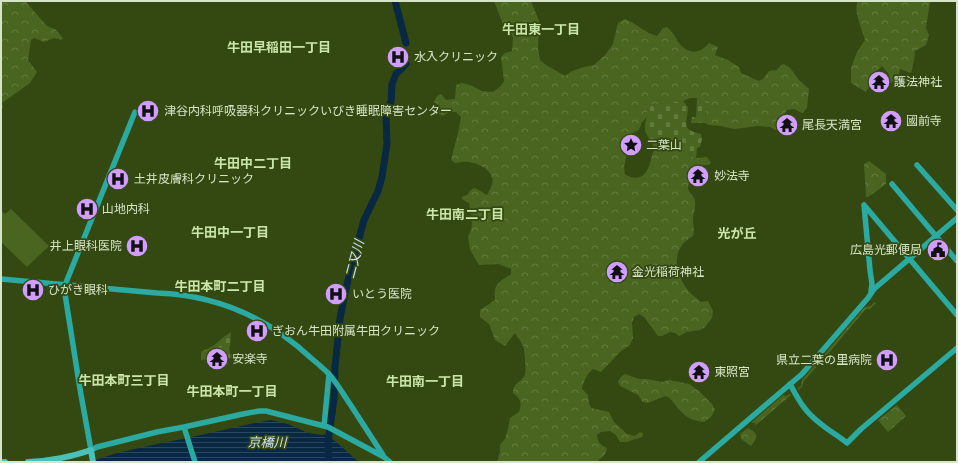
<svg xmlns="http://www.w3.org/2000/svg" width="958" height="463" font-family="'Public Sans','Noto Sans JP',sans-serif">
	<defs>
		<pattern id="forest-crowns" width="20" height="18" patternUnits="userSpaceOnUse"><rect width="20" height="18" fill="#4a6520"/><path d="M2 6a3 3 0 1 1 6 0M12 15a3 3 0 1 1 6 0" fill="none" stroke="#637b3f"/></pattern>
		<pattern id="cemetery-stones" width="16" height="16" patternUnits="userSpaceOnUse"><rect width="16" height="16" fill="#4a6520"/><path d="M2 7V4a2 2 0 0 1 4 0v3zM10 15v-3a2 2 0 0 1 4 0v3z" fill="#637b3f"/></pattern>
		<pattern id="water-rules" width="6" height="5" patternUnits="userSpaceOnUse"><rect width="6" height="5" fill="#082843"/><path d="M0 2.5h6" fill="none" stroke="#2b475d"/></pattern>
	</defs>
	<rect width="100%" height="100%" fill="#344912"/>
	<path fill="url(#forest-crowns)" d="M1 1H25L47 26 55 29 63 38 61 40 54 38 44 42 34 38 31 40 28 60 37 72 30 83 2 103 3 108 1 109Z
		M494 1H531L539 21 538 49 540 60 546 65 565 76 572 71 584 67 594 65 605 55 613 44 616 31 618 23 625 19C636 23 645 33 657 36L663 28 667 27C670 30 672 32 674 35 676 37 677 41 679 43 688 55 700 54 709 43L718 47 715 55 728 60 739 67 741 73 759 81 763 79 769 71 777 70 781 65 784 64 790 68 799 80 809 89 807 108 802 113 794 109 787 110 781 120 780 129 775 130 770 127 757 126 735 129 720 126 709 125 705 123 706 110 697 98H690L683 101 650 105 646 118 642 122 639 130 626 136V138L629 144 624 167 625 174C629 177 634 179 640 177 650 173 650 159 654 150L666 148H673L683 150 696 158 707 157 711 163 709 165C699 164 694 169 691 178 690 181 688 185 688 188 688 192 694 195 695 201 696 208 693 214 693 220 693 226 695 230 693 236 671 248 674 271 687 289 690 294 697 298 701 302L708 301 713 311 712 318 705 327 700 330 687 332 679 336 675 333 670 332 662 336H658L644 317 639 314 634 317 632 323 633 338 630 345 621 351 601 372 593 369C587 374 583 382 582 389L588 395 589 403 591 408 609 412 614 422 627 434 635 436 640 432 643 433 642 437 626 442H620L616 435 610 431 601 432 597 435C598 442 600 445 607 448 606 455 602 458 596 462H497L500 452V445L505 439 508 429 510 418 519 412C522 403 521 399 513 393 513 382 521 383 525 375 526 373 525 349 523 346 522 343 517 336 515 333L505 346 495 340 489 324 480 317V310L495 300C493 283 499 282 511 274V269L498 264 479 265 470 250 468 236C475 226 471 214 469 203L462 199V197L467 195 472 189 475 188 487 195C490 190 494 183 492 177 489 167 471 160 462 162 459 162 457 163 455 163L451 160 458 133 461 117 456 112H449L443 116 437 113 439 105 434 102 437 96 441 94 446 100 455 99 456 85 462 83 470 85 482 91 493 92 501 86 504 81 501 57 505 53 512 51 513 38 510 30 504 27Z
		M858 1H928L930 2 926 28 929 35 926 45 915 51 914 60 911 73 900 69 898 79 891 83 888 73 882 66 871 77 870 85 866 92 851 83V68L857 52 865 40C862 30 853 10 858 1Z
		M869 161 886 174V184L868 197H866L864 164Z
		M874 302 876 303 870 309H866L828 354 803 382 802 387 798 390V388L801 386 802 380 865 307 871 306Z
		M625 374 639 379H647L663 382 669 380 689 384 699 391 712 404 715 410 711 417 704 422C692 421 684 416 677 407 673 402 671 398 665 396L648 403 643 402 638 395 620 386 618 382 621 377Z
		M790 394 791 395 756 425 755 423H752L753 421 783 395 786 396Z
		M897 405 906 416 888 432 878 420Z
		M748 428C758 434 759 436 751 446L741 439 740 434Z"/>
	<path fill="url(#cemetery-stones)" d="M697 98 709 102V110H706L705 123H691L692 117H696Z
		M683 101 688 107V109C686 125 682 130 701 134L702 139 700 147 697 148 696 158C680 147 673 147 654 150 653 141 649 140 646 133 643 126 648 112 649 105Z
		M231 332 230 346 229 347 230 354 237 355V359L228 358V365H226L225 352 210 353V359L201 360V352L213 346 225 336Z"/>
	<path fill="#4a6520" d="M11 209 49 246 27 267 1 242V210L5 214Z"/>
	<path fill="url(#water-rules)" d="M271 420 288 424 308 433 323 435 324 434 335 441 359 462H90C124 449 160 444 196 436 221 431 246 424 271 420Z"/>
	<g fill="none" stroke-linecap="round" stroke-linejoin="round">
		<path stroke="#082843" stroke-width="7" d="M395 1 406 43
			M329 462 328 442 334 399 335 367 340 319 345 293 351 268 364 220 378 191 382 177 387 144 386 116 387 109 391 102 392 84 396 74 406 64"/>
		<path stroke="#2baaa1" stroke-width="5.5" d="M135 112 65 285V294L80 389 91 450 97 447 157 432 184 427 243 414 259 411H266L328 427 384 457 390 462
			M917 165 957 210
			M892 184 957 261
			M864 205 875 218 957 315
			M864 205 870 270 872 284 871 291
			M1 279 157 293C217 295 267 317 311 358 317 363 323 368 329 374 337 383 343 394 350 404 361 421 372 438 383 455
			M790 384C799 401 805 412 821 424 829 431 839 436 847 443L861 429 957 348
			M324 426 329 374
			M184 427 195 462
			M699 462 802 374 868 298 874 289 957 218"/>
		<path stroke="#4ac1b8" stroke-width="6" d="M1 462H5
			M28 462C49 461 71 457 91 450L93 462"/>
	</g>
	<defs>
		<g id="hospital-disc" transform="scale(1.15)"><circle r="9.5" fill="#d19dfe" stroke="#344912"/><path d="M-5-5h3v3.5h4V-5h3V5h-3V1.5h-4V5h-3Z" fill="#111"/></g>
		<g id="temple-disc" transform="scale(1.15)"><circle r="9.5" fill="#d19dfe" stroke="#344912"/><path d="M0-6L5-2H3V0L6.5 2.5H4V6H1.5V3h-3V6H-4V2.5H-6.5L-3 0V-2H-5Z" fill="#111"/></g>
		<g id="sight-disc" transform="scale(1.15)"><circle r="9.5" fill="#d19dfe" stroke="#344912"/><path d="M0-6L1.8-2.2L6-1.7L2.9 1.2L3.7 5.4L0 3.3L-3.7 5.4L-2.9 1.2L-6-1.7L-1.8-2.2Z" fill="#111"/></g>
		<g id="civic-disc" transform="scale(1.15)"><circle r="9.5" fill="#d19dfe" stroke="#344912"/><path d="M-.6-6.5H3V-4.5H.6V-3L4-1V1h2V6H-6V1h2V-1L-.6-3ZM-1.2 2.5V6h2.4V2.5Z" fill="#111"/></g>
	</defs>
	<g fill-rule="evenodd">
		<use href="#hospital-disc" x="398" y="57"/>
		<use href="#temple-disc" x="879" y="82"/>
		<use href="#hospital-disc" x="148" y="111"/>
		<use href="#temple-disc" x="891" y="121"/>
		<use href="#temple-disc" x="787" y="125"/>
		<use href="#sight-disc" x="631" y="145"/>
		<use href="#temple-disc" x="698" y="176"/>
		<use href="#hospital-disc" x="118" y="179"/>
		<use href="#hospital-disc" x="87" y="209"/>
		<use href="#hospital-disc" x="137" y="246"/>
		<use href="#civic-disc" x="938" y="250"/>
		<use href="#temple-disc" x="617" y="272"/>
		<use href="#hospital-disc" x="33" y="290"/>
		<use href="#hospital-disc" x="336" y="294"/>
		<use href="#hospital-disc" x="257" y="331"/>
		<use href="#temple-disc" x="217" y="359"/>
		<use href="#hospital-disc" x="887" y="360"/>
		<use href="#temple-disc" x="699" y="372"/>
	</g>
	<g text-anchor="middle" stroke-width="3.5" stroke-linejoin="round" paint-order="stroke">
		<g font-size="12" fill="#d6e4c7" stroke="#344912" text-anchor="start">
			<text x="414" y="61">水入クリニック</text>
			<text x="894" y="86">護法神社</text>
			<text x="164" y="115">津谷内科呼吸器科クリニックいびき睡眠障害センター</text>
			<text x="906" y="125">國前寺</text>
			<text x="802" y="129">尾長天満宮</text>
			<text x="646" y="149">二葉山</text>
			<text x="714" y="180">妙法寺</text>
			<text x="134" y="183">土井皮膚科クリニック</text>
			<text x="102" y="213">山地内科</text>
			<text x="122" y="250" text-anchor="end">井上眼科医院</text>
			<text x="922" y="254" text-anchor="end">広島光郵便局</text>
			<text x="632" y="276">金光稲荷神社</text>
			<text x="48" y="294">ひがき眼科</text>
			<text x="352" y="298">いとう医院</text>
			<text x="272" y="335">ぎおん牛田附属牛田クリニック</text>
			<text x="232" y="363">安楽寺</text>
			<text x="872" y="364" text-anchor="end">県立二葉の里病院</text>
			<text x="714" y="376">東照宮</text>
		</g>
		<g font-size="13" font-weight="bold" fill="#cae6aa" stroke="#344912">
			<text x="541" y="34">牛田東一丁目</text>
			<text x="279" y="52">牛田早稲田一丁目</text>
			<text x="253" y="168">牛田中二丁目</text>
			<text x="465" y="219">牛田南二丁目</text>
			<text x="230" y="237">牛田中一丁目</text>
			<text x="737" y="238">光が丘</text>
			<text x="220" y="291">牛田本町二丁目</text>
			<text x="124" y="385">牛田本町三丁目</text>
			<text x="425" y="386">牛田南一丁目</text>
			<text x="232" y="396">牛田本町一丁目</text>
		</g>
		<g font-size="13" font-style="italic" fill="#cde2f8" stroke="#344912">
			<text transform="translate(354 259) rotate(-75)" y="5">二又川</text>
			<text x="267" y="447">京橋川</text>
		</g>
	</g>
	<rect width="958" height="463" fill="none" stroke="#d6e4c7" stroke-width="4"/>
</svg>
